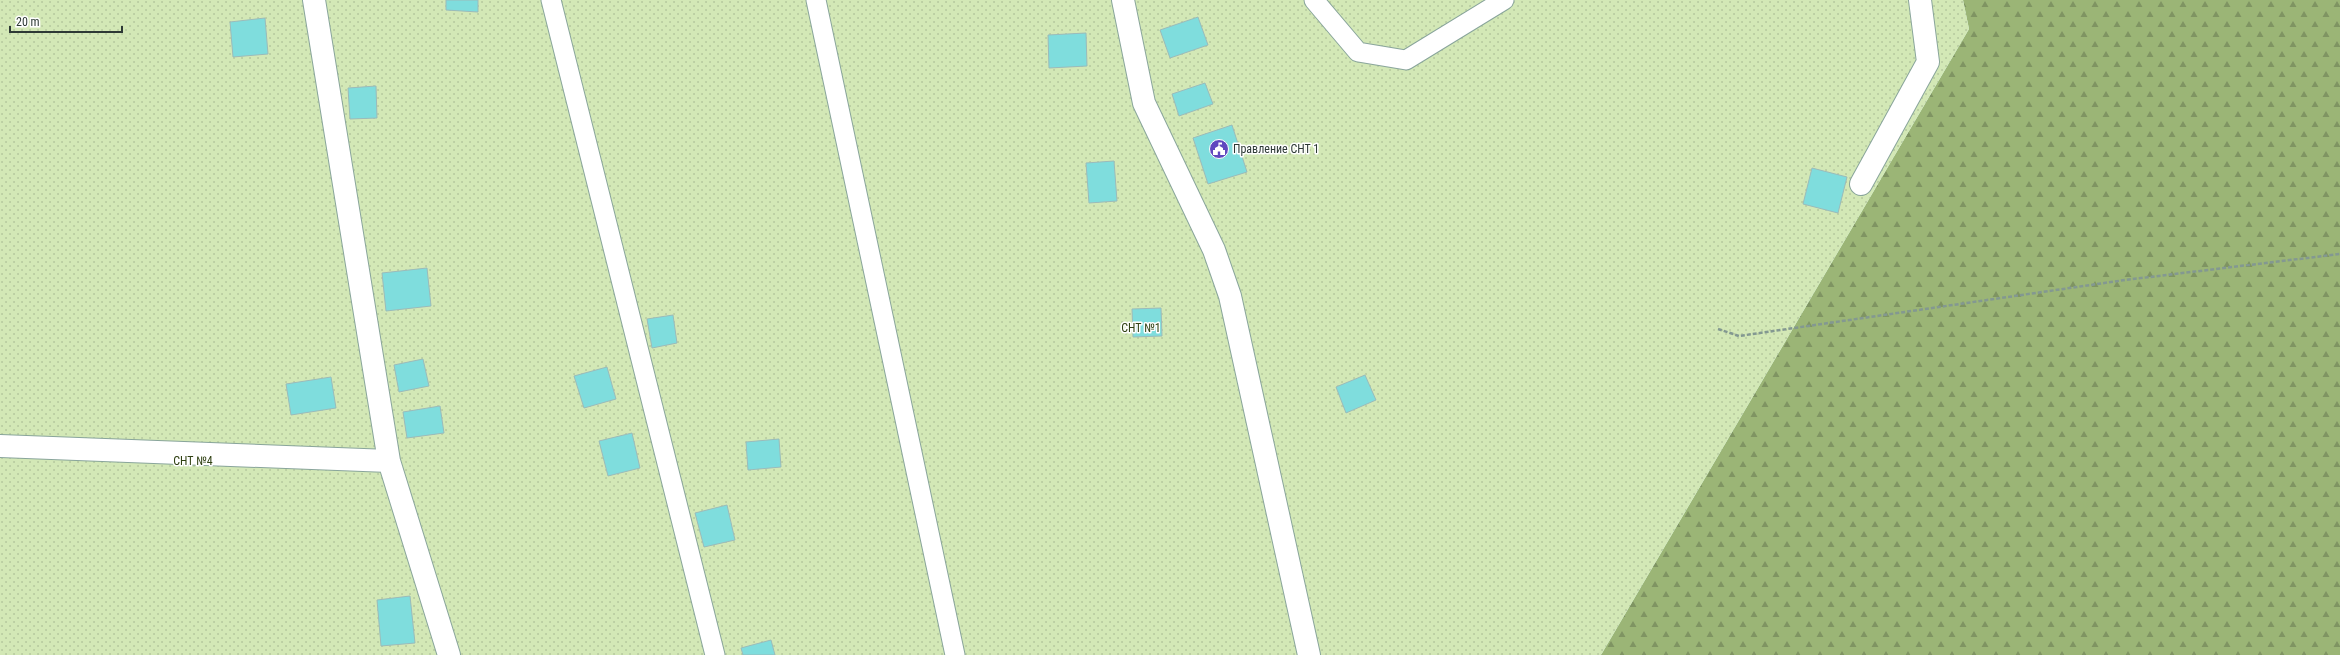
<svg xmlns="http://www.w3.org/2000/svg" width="2340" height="655" font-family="'Roboto Condensed',sans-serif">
	<defs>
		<pattern id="forest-firs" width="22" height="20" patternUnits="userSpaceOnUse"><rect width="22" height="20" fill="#9bb576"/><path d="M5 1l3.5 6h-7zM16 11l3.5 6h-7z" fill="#7f9462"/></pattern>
		<pattern id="garden-dots" width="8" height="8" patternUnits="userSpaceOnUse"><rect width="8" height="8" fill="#d3e8b6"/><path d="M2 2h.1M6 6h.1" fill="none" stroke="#b5c89d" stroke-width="1.8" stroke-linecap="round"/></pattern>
	</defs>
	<rect width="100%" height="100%" fill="#d8f5eb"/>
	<path fill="url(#forest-firs)" d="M1963 0H2340V655H1601L1969 29Z"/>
	<path fill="url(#garden-dots)" d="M0 0H1963L1969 29 1601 655H0Z"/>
	<path fill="#7fdddd" stroke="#9bbbba" d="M446 0H478V12L446 10Z
		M1198 17 1208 45 1170 58 1160 30Z
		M265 18 268 54 233 57 230 22Z
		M1086 33 1087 66 1049 68 1048 35Z
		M1205 83 1213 104 1179 116 1172 94Z
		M376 86 377 118 350 119 348 88Z
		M1232 125 1247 172 1208 184 1193 138Z
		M1114 161 1117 201 1089 203 1086 163Z
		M1812 168 1847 177 1838 213 1803 204Z
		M427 268 431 306 386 311 382 273Z
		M1161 308 1162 336 1133 337 1132 309Z
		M673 315 677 343 652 348 647 319Z
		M423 359 429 386 399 392 394 365Z
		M607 367 616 399 584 408 574 376Z
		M1365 375 1376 400 1346 413 1336 387Z
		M331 377 336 408 291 415 286 384Z
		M440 406 444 433 407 438 403 412Z
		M632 433 640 468 608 476 599 441Z
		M779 439 781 467 748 470 746 442Z
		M727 505 735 540 704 547 695 513Z
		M410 596 415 643 381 646 377 600Z
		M771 640 775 655H743L741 648Z"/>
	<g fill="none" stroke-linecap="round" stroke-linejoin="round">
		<g stroke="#89a59b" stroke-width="21">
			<path id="lane" d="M551 0 715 655
				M816 0 955 655
				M1314 0 1358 52 1406 60 1504 0"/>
		</g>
		<g stroke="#89a59b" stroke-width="24">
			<path id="street" d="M314 0 389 461 449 655
				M1123 0 1144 103 1214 250 1230 296 1309 655
				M1861 184 1928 62 1920 0
				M0 446 389 461"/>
		</g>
		<path stroke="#839891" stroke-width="2.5" stroke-dasharray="4 2" stroke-linecap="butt" d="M1718 329 1739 336 2125 280 2340 254"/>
		<use href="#lane" stroke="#fff" stroke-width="19"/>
		<use href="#street" stroke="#fff" stroke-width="22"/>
	</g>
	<defs>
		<g id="civic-disc" transform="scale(1)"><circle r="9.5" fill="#5f47bf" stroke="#fff"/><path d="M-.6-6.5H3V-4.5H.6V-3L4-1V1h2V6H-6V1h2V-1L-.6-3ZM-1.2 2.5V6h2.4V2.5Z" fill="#fff"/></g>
	</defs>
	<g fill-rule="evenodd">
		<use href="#civic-disc" x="1219" y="149"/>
	</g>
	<g text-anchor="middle" stroke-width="3" stroke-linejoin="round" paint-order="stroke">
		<g font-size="12" fill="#2d3935" stroke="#fff" text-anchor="start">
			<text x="1233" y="153">Правление СНТ 1</text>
		</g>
		<g font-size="12" fill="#304113" stroke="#fff">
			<text x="1141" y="332">СНТ №1</text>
			<text x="193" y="465">СНТ №4</text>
		</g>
	</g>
	<path d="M10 26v6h112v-6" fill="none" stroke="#2d3935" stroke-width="2"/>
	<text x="16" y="26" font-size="12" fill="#2d3935" stroke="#ffffff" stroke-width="3" paint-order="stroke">20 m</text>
</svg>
